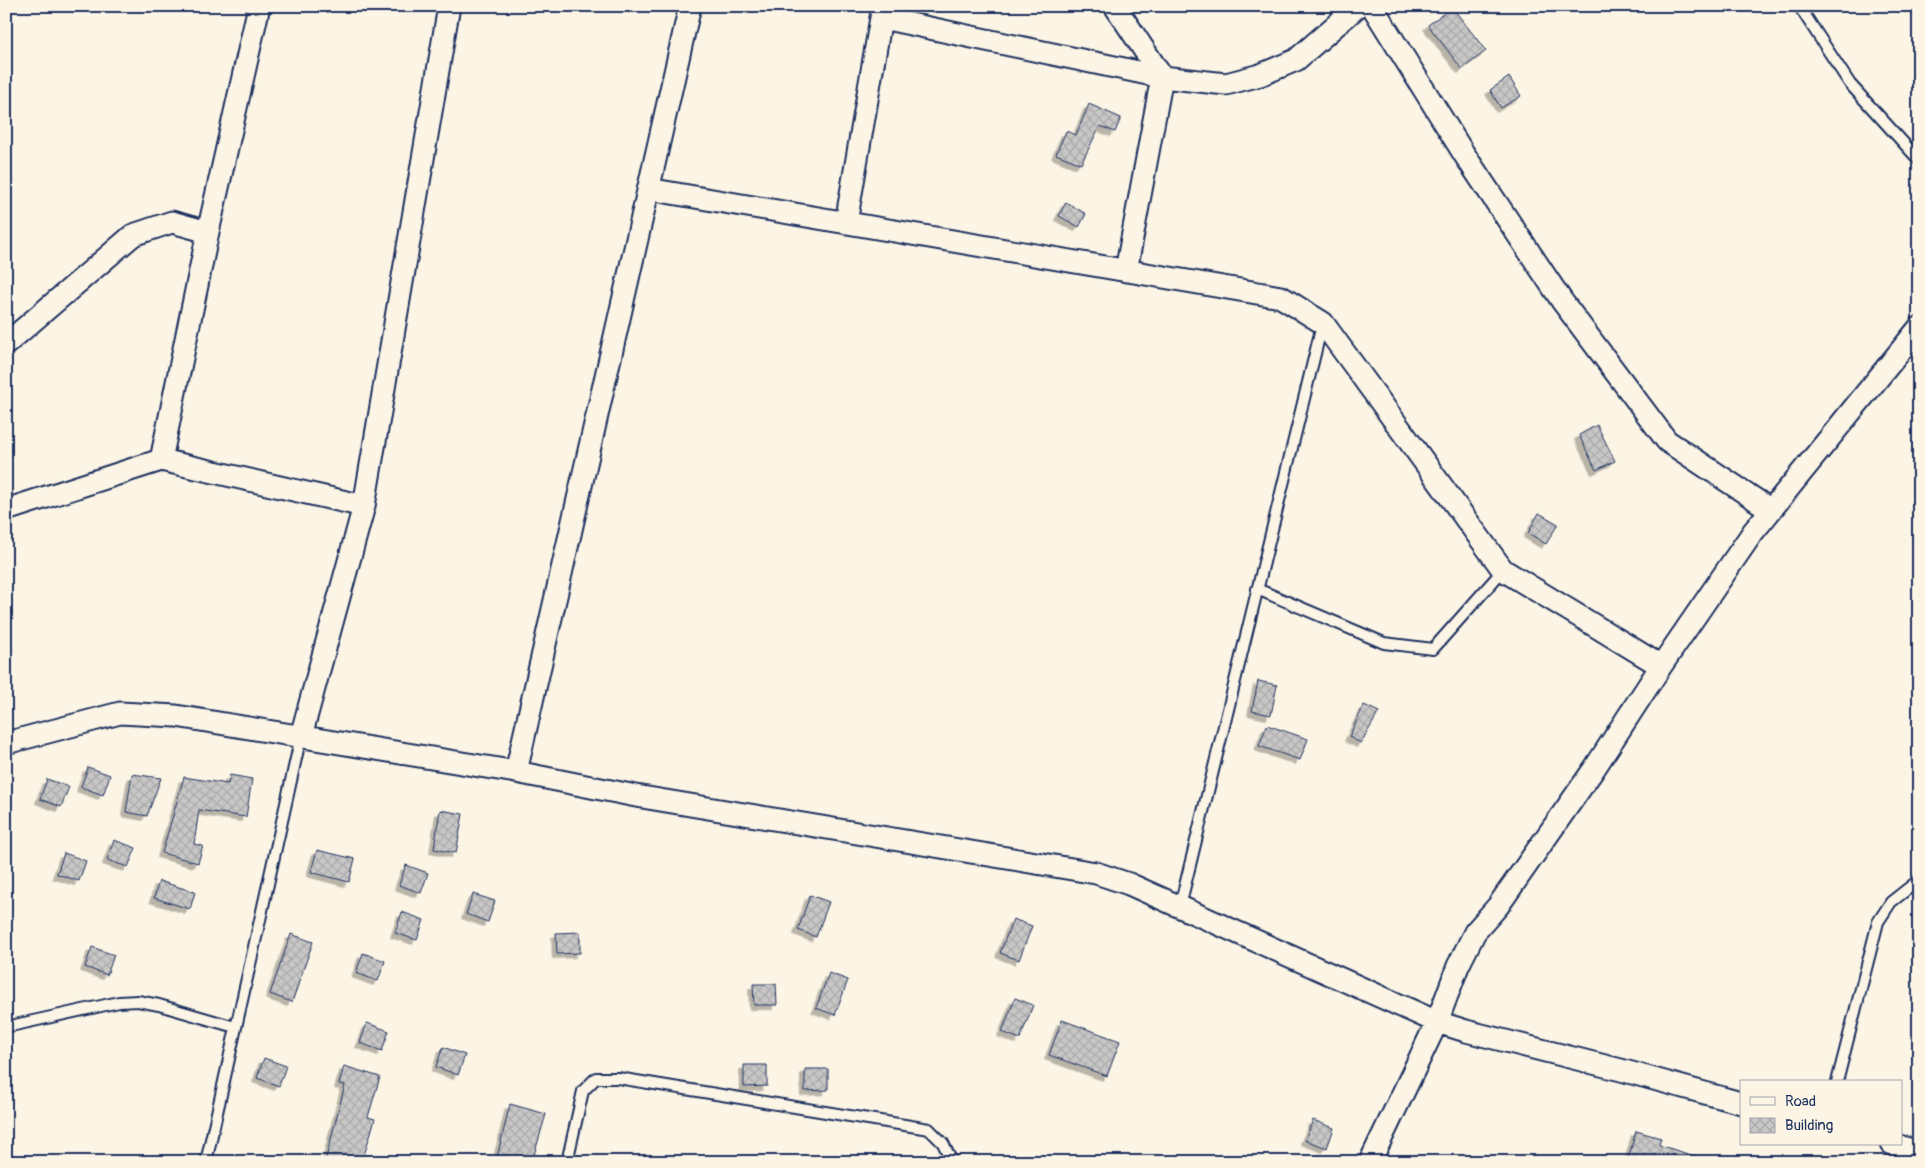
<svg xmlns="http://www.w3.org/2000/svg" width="1925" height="1168" font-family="Pangolin,sans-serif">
	<defs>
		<pattern id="building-cross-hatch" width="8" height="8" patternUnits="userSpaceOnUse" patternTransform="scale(1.25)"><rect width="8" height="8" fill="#c8c7c6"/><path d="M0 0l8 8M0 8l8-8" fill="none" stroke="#ababac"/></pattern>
		<filter id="shadow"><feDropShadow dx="-4.5" dy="4.5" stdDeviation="0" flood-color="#0004"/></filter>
	</defs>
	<rect width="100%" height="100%" fill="#fcf5e5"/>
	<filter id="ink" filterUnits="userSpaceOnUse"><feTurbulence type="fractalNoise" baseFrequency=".02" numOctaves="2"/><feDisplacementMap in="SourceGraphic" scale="10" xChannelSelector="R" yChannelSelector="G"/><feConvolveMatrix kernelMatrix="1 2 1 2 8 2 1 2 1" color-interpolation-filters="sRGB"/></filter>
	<g filter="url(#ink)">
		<path fill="url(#building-cross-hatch)" stroke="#1b2f5e" filter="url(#shadow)" d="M1452 7 1486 51 1462 69 1428 25Z
			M1509 77 1521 96 1501 108 1490 90Z
			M1089 104 1121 118 1115 132 1100 126 1081 164 1056 154 1066 131 1076 135Z
			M1066 202 1086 214 1079 227 1059 216Z
			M1597 425 1615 461 1596 470 1579 435Z
			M1539 513 1558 524 1546 544 1528 533Z
			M1258 681 1277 685 1271 715 1252 711Z
			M1364 705 1379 712 1361 743 1349 737Z
			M1267 725 1308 739 1300 760 1259 746Z
			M88 767 110 775 103 795 81 787Z
			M132 774 161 778 147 816 126 812Z
			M230 775 252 779 246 817 199 810 194 844 203 846 198 863 162 853 184 777 228 784Z
			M47 779 69 787 61 807 40 799Z
			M440 810 463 814 456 853 434 849Z
			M114 840 136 848 128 867 107 860Z
			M317 850 355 859 349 882 311 872Z
			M64 853 86 861 79 881 57 874Z
			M406 865 428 873 421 893 399 885Z
			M159 881 195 892 190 909 154 898Z
			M473 894 495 901 488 922 466 914Z
			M810 895 829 902 816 937 798 930Z
			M402 912 424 920 417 940 395 933Z
			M1013 919 1032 926 1019 960 1000 953Z
			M580 932V953L557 954 556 933Z
			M291 934 313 942 292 1002 270 994Z
			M92 947 114 955 107 975 85 967Z
			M363 953 385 961 378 981 356 973Z
			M829 973 848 980 835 1015 816 1008Z
			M753 984H776L777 1005H754Z
			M1015 998 1033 1005 1020 1039 1002 1032Z
			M1062 1020 1120 1041 1107 1076 1049 1055Z
			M367 1023 389 1031 382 1051 360 1043Z
			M443 1047 465 1055 458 1075 436 1067Z
			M264 1058 286 1066 279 1086 257 1078Z
			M744 1065H767V1086L744 1087Z
			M344 1066 380 1077 368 1117 375 1119 362 1162H325L345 1085 339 1084Z
			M805 1069H828V1090L805 1091Z
			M510 1104 546 1114 532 1162H496Z
			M1313 1120 1334 1128 1327 1148 1305 1140Z
			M1636 1131 1661 1138 1659 1145 1701 1158V1162H1639L1628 1159Z"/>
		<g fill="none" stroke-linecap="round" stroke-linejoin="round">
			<g stroke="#1b2f5e" stroke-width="14">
				<path id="service" d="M1799 6 1850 84 1919 160
					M1257 589 1384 643 1433 649 1503 570
					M1180 906 1322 325
					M6 1027 119 1002 138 1001 159 1005 235 1027
					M1837 1082 1878 922 1891 902 1919 880
					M206 1162 301 736
					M567 1162 583 1091 596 1078H618L929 1129 943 1143 952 1162"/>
			</g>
			<g stroke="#1b2f5e" stroke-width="25">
				<path id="minor" d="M1115 6 1162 77 1126 271
					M882 18 1162 77 1226 84 1260 75 1296 60 1358 6
					M648 189 1281 297 1323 323 1503 570 1661 666
					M846 223 883 6
					M208 232 259 6
					M6 344 133 235 172 222 208 232 161 460 6 510
					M161 460 364 506 449 6
					M1771 510 1919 328
					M301 736 364 506
					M6 743 120 713 176 716 516 772 636 796 1096 873 1129 884 1437 1022 1466 1031 1621 1070 1741 1103
					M516 772 690 6
					M1892 1144 1919 1152
					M1370 1162 1437 1022 1458 966 1475 932 1498 906 1594 769 1661 666 1753 532 1771 510 1667 441 1562 301 1464 154 1372 6"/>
			</g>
			<use href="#service" stroke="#fcf5e5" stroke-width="10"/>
			<use href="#minor" stroke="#fcf5e5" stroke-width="21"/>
		</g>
	</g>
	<rect width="1925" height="1168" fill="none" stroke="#fcf5e5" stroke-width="25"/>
	<rect x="12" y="12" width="1900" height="1143" fill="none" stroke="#1b2f5e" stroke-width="2" filter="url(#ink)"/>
	<rect x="1740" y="1080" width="162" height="65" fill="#fcf5e5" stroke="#a2a6af"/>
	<rect x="1750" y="1097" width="25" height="8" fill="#fcf5e5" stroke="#a2a6af"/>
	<text x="1785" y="1106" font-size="15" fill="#1b2f5e">Road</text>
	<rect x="1750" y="1118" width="25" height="15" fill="url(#building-cross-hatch)" stroke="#a2a6af"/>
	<text x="1785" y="1130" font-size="15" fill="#1b2f5e">Building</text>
</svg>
